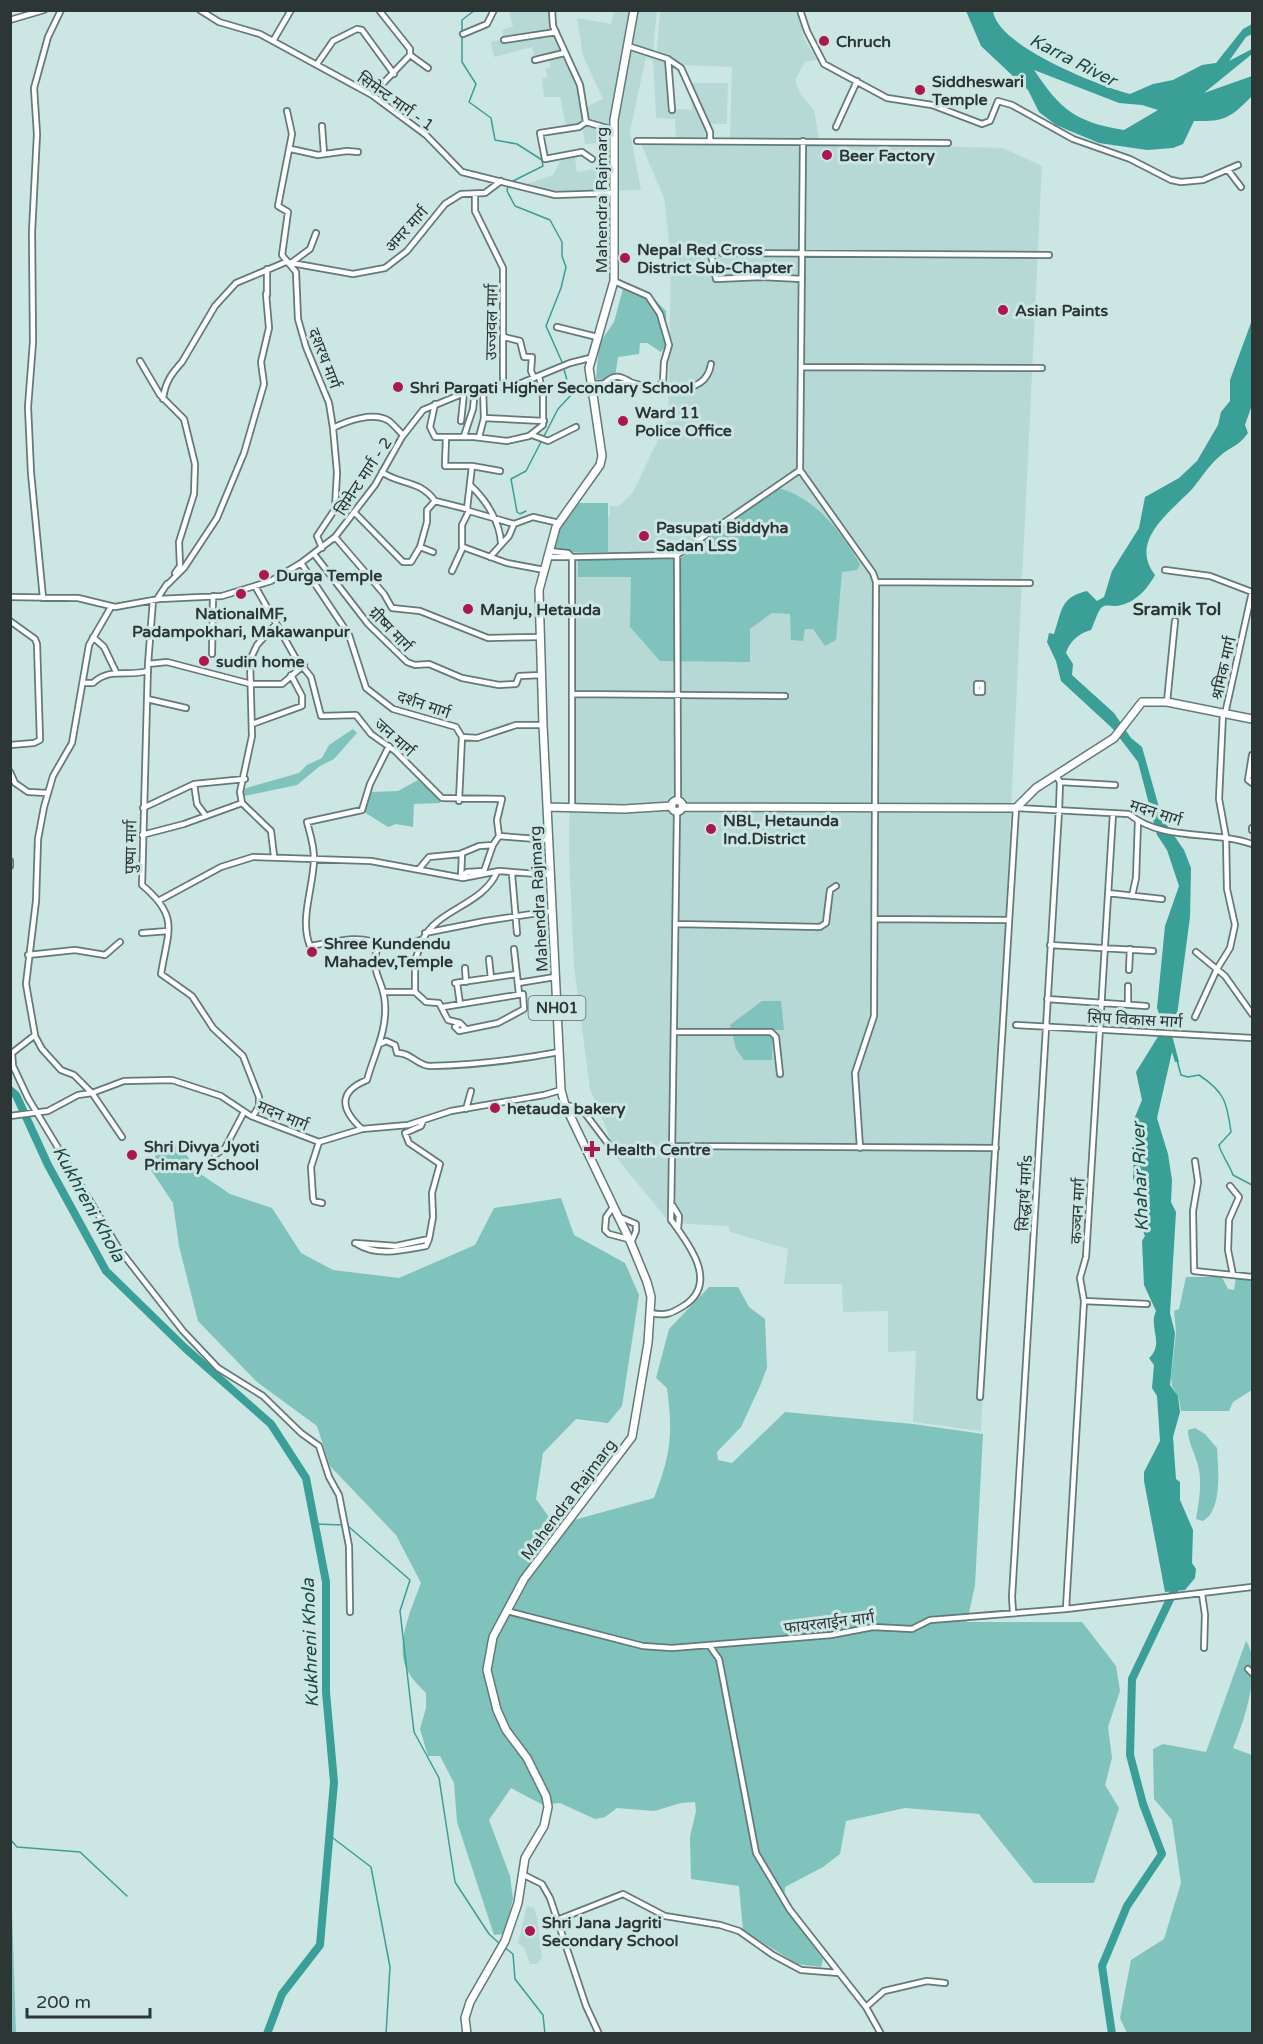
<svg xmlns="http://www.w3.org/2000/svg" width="1263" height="2044" font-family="'Varela Round','Noto Sans Devanagari',sans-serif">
	<rect width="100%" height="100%" fill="#cce6e3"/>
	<path fill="#b7d9d5" d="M509 11H550L549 21 577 85 581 109 603 99 583 56 577 18 611 24 614 11H657L653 51 669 58 675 109 692 110 690 83H728L727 124H704L706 137H676L675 119 656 118 653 60 646 57 630 131 641 190 572 192 547 190 527 184 553 175 561 160 574 152 577 172 609 167 601 143 585 144 582 124 566 127 560 97H544L542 79 548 77 545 69 551 67 549 60 536 61 532 47 494 57 491 42 504 39 502 30 513 26Z
		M660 11H796L799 14 803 37 817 60 805 62 795 80 801 95 814 110 819 139 730 138 732 67 683 65 657 50Z
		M639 139 1003 148 1042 166 981 1431 913 1422 916 1351 888 1352V1311L843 1312 842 1284H784L788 1249 730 1232 728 1226 670 1223 612 1152 614 1148 590 1089 574 967 569 854 571 556 610 515V506H619L633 492 668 419 671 258 664 198Z
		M527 1906 534 1908 537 1917 542 1957 537 1964H530L524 1948 518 1943Z"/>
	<path fill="#7fc3bc" d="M624 285 655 300 666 311V345L661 352 647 343H640L639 354 618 357 615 377 608 380 596 379 599 344 614 322Z
		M779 488C818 500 839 530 860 564L857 570 842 572 836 640 825 646 813 629H805L803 641 791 640 790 614 772 613 750 629V662L660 661 630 627 631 577H578V558H681Z
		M579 503H608V552H552L560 528Z
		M353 729 357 733 334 759 320 766 297 785 244 796 243 789 299 773 307 765 322 758 329 745Z
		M418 780 440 799V803L414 804 413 827 396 824 388 827 364 812 371 792 398 791Z
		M762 1001H781L784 1030H773L772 1060H744L736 1049 730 1025Z
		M163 1143 180 1147 202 1175 230 1194 272 1208 301 1253 333 1270 399 1278 475 1245 494 1208 561 1198 574 1235 625 1263 639 1295 622 1406 608 1423 576 1419 543 1453 536 1499 554 1524 564 1531 574 1520 654 1498C671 1454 673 1434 667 1388L656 1378 669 1329 709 1287H738L749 1307 765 1319 767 1368 760 1386 741 1427 717 1452 718 1460 732 1463 785 1412 913 1424 983 1434 975 1585 967 1622H1082L1116 1666 1120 1691 1108 1727 1112 1758 1105 1785 1119 1808 1094 1883H1034L979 1814 905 1808 846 1821 840 1854 823 1867 785 1887 784 1907 823 1959 821 1967 797 1964 743 1930 739 1886 691 1879 690 1837 696 1811 695 1802 681 1803 654 1811 617 1808 605 1817 595 1819 560 1803 543 1805 511 1788 489 1820 510 1876 513 1899 504 1934 494 1935 457 1822 454 1783 440 1756H428L420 1729 426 1708V1693C416 1683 405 1672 403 1657 400 1634 413 1604 421 1583L396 1535 330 1466 317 1426 257 1382 198 1321 179 1246 173 1203 149 1167Z
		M1186 1277H1222L1228 1289 1234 1290 1236 1278 1252 1280V1390L1233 1402 1229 1411H1181L1179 1398 1172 1386 1171 1377 1176 1332 1174 1311 1179 1309Z
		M1195 1428 1205 1434 1217 1448C1218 1468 1223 1510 1203 1521L1196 1519C1199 1501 1203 1480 1197 1462 1194 1451 1188 1442 1188 1430Z
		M1246 1641C1263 1665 1244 1722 1233 1748L1252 1755V2033H1127L1120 2018 1131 1960 1164 1939 1181 1883 1172 1820 1154 1799 1153 1749 1163 1744 1206 1752Z
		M10 1849 16 2033V2034L10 2033Z"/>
	<path fill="#399f97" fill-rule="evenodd" d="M966 11H993C997 46 1099 86 1130 94L1153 84 1173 80 1202 65 1216 63 1243 29 1252 24V34L1246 37 1229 61 1252 49V54L1204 93 1252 76V96C1231 117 1226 122 1194 121L1183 144 1173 148 1147 150 1099 143 1056 125 1039 112 1028 90 981 46ZM1034 70 1119 103 1142 105 1158 110 1124 130C1075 122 1061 110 1034 70Z
		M1252 320V405L1245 425 1248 433C1237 448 1231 446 1220 456 1210 464 1201 478 1193 488 1172 511 1128 540 1155 575 1147 590 1133 605 1115 606 1110 606 1105 604 1101 608 1097 613 1094 624 1091 630 1079 633 1069 642 1066 653L1073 664 1072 675 1114 713 1131 738 1142 747 1162 818 1184 850 1191 868 1190 917 1176 1023 1172 1035 1179 1062H1175L1172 1052 1157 1118 1168 1154 1172 1180 1171 1202 1176 1212 1170 1313 1175 1333 1170 1385 1178 1396 1180 1412 1173 1437 1176 1479 1180 1482V1500L1193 1530 1192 1563 1196 1569 1195 1578 1185 1590 1165 1592 1144 1481V1472L1160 1441 1157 1396 1152 1388 1154 1365 1149 1358C1165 1343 1148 1328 1156 1311L1144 1285 1142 1241 1145 1236 1138 1218 1141 1196 1133 1179 1135 1117 1142 1100 1136 1072 1159 1035 1166 1034 1157 1008 1165 926 1179 886 1167 850 1157 835 1138 762 1112 728 1061 681 1056 661 1047 642 1049 633 1054 634C1062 611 1060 597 1087 591L1097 601 1104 597 1112 571 1139 528 1145 497 1179 478 1197 461 1218 425 1221 412 1230 401V380Z"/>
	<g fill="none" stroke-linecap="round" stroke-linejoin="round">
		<path stroke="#399f97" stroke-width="1.5" d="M475 10 462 20V62L476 84 469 102 491 118 495 140 517 144 542 160 543 166 511 182
			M508 185 507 191 515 206 550 220 562 242V256L566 267 561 288 546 326 562 362 571 395 558 409 526 471 511 479 517 512 520 514 526 511
			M1177 1060 1181 1075 1188 1077 1199 1075C1225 1092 1227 1103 1231 1132L1219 1145C1220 1152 1230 1166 1233 1175L1252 1185
			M1252 1217V1218
			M315 1524 343 1525
			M348 1526 410 1580 400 1611 414 1732 439 1778 455 1882 489 1934 500 1944
			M329 1835 371 1867 390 1967 386 2034
			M10 1839 17 1847 80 1852 127 1896
			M504 1947 513 1954 515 1979 543 2015 545 2034"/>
		<path stroke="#399f97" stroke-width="8" d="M10 1090 16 1095 48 1165 106 1271 185 1348 271 1424 306 1478 326 1582V1692L334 1782 320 1945 282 1994 267 2034
			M1112 2034 1102 1966 1127 1906 1162 1854 1143 1804 1130 1755 1132 1679 1174 1591 1175 1583"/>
		<g stroke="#637a78" stroke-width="8">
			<path id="minor" d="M200 10 219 22 260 34 372 95 426 135 462 172 555 195 614 193
				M552 10 553 26 580 85 586 122 614 130
				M800 10 807 31 824 64 887 98 932 105 982 124 990 121 998 101 1012 105 1073 139 1130 159 1171 180 1181 182 1203 180 1238 165
				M10 20 44 10
				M463 34 487 24 494 10
				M504 40 556 32
				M273 41 291 10
				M628 46 668 59 681 68 710 132V141
				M410 55 428 68
				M668 59 672 110
				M535 60 564 53
				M317 64 333 41 357 29 362 30 394 74
				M372 95 410 55V49L379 10
				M287 111 292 134 278 206 288 212 282 255 296 272 298 319 306 347 329 403 333 428 337 472 335 509 317 536 322 548
				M586 122 579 127 540 133 545 159 582 152 592 159
				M322 126 324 154
				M836 127 857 81
				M637 141 948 143
				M291 149 318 155 347 151 358 152
				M1228 170 1241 187
				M475 194V211L503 268V386
				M722 253 1049 255
				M711 254 716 279 761 277 802 279
				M291 263 310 249 316 233
				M267 295V269
				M557 327 597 337
				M504 337 520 341 524 357H532L531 371 534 378
				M140 361 160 395 184 419 195 464 194 494 179 542 180 566 175 573
				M801 367 1042 368
				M590 384 633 383 651 388H656L663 382 664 362 669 345 660 314 648 296 614 281
				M604 384C614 373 621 376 632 383
				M483 388 484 418
				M656 388C664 392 667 389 675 389 693 389 708 383 711 364
				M163 399C165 382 172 373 182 362L215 306 236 283 286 262 353 274 385 268 407 251 445 204 461 194 485 193 501 181
				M435 404 430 427 435 437H474L507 441 529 436 543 425V396L539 376
				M461 421 464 393
				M333 428C347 421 374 411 389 421 394 425 399 431 403 435
				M532 435 548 441 576 427
				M464 436 473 409 475 389
				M446 437 445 466H472L500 471
				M479 437 484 418 544 421
				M472 466 467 509 469 511 514 524 533 517 559 523
				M800 470 873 573 876 582 874 1016 855 1073 860 1148
				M382 472C399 485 419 479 435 501L467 509
				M471 486C486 500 500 522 501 543
				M355 513 403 562H411L420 547 433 552
				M335 537 384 594 392 608 420 611 488 638 540 637
				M420 547 427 522V510L435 501
				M462 547V525L469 511
				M314 554 368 624 407 662 415 665 429 664 462 678 499 685 516 684 519 676 542 675
				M677 555 678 801
				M490 557 509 536 514 524
				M547 557H572L568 553 549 551
				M301 563 349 635 366 688 393 709 456 727 462 737 477 738 516 725H543
				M1165 570 1210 576 1252 592
				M452 571 463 547 507 563 544 570
				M876 582 1030 583
				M167 585 184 568 217 518 244 453 264 384 261 362 269 328 266 294
				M255 586 295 657 311 677 321 716 356 715 371 734 395 751 442 798 502 799 497 820 499 836 549 840
				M10 597 78 598 115 607 159 599 222 596 271 581 301 563 335 537 375 485 402 437 423 410 474 389 514 386 570 363 590 358
				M43 598 31 473 28 407 33 342 32 232 37 134 34 88 48 37 61 10
				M157 599 167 584
				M153 600 148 664 142 885C180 917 168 930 161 974L192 996 213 1028 243 1056 259 1097V1106L253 1116
				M111 607 89 645 72 743 53 776 44 807 38 839 36 901 26 984 35 1035 12 1053 13 1066 28 1098 119 1249 183 1331 218 1368 263 1396 301 1433 319 1446 329 1477 339 1495 349 1546 350 1612
				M10 621 35 639 37 644 40 740 34 743 10 745
				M93 637 104 647 116 672
				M212 654 213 596
				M148 664 167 662 251 684H282L304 665
				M83 683H93C110 667 127 677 148 671
				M977 684H982V692H977Z
				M572 694 785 696
				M147 699 186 708
				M1167 702 1175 621
				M1225 714 1252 592
				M252 724 302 706V696L291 675
				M1252 755 1248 780 1252 783
				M10 772 15 783 28 792 47 793
				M1060 782 1115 785
				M194 784 197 804 206 816
				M459 801 462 737
				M143 808 194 784 245 779
				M572 808V557L677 555 800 470 803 141
				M1252 830V828
				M142 835 184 824 242 803
				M274 856 271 831 242 803 240 792 252 736 250 660 257 645 276 624
				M10 861V866
				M419 869 429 857 460 854 479 846 493 845 499 836
				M512 874 517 933
				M461 877 467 872 484 871 493 845
				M461 877 462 853
				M1108 893 1162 899
				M1132 896 1136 878 1138 821
				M160 900 221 867 253 857 371 861 463 878 499 871 550 875
				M875 919 1009 920
				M676 924 820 927 826 923 830 890 836 886
				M142 933 168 931
				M425 933 485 921 552 911
				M378 945 402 947 423 939C438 909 483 905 497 872
				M1050 945 1153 951
				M514 949 519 994
				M1196 952 1225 976 1252 1014
				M28 955 75 950 105 955 120 942
				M489 959 491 978
				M465 968 466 982
				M1129 970 1130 949
				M455 983 517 974
				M457 983 460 1004
				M518 983 555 977
				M1128 986V1004
				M383 992H415L426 1002 439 1003 448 1020 460 1023 466 1029
				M415 992V960L423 939
				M1047 999 1146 1006
				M443 1007 523 994 524 1009 498 1023 459 1031 455 1027 460 1023
				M1195 1017 1217 969 1230 948 1235 925 1227 889 1226 837 1219 799 1223 713
				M1016 1025 1252 1038
				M676 1032H771L776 1037 780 1074
				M35 1036 42 1049 61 1070 74 1075 92 1093 122 1137
				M380 1044 386 1041 395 1045 397 1053C410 1052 418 1066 430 1066 473 1065 517 1060 559 1052
				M565 1105 581 1108 609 1145
				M466 1109 471 1091
				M10 1116 48 1111 78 1095 92 1093 124 1081 172 1080 221 1096 251 1116 319 1142 362 1129 408 1125 451 1111 544 1095 561 1090
				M362 1129C341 1110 337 1092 367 1080 374 1054 387 1032 385 1004 384 979 369 975 378 945 363 933 329 943 310 946 299 919 314 886 314 858 314 845 310 834 307 822L362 810 370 784 389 746
				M319 1142 311 1167 313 1198 314 1201 322 1203
				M674 1146 996 1148
				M215 1155 225 1148 244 1112
				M1195 1161 1198 1182 1193 1211 1194 1271 1252 1277
				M1230 1186 1239 1197 1229 1220 1228 1250 1233 1275
				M673 1206 679 1216 678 1229
				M613 1207 606 1217 605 1230 609 1234 628 1239
				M617 1216 636 1224V1231L631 1243
				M355 1243 396 1246 429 1239 433 1217 432 1193 440 1164 409 1143 405 1133 421 1126 423 1121
				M357 1244C378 1257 404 1250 426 1246L429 1239
				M1084 1301 1147 1304
				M650 1313C666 1316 671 1314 685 1305 719 1282 688 1243 671 1220L677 812
				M980 1397 1016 808 1129 814C1163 842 1213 830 1252 844
				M1202 1594 1205 1615 1204 1648
				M1066 1609 1084 1301 1080 1278 1086 1257 1113 813
				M507 1611 643 1646 672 1648 831 1635 873 1627 912 1629 930 1620 1066 1609 1252 1587
				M1013 1612 1012 1597 1059 810 1060 782 1057 777
				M709 1645 719 1659 722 1674 756 1853 790 1910 866 2007 881 2034
				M1248 1669 1252 1673
				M522 1874 542 1884 550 1898 586 2006 599 2034
				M557 1920 623 1894 665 1916 720 1925 739 1931 773 1955 801 1970 839 1973
				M866 2007 884 1991 927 1981 945 1983"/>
		</g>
		<g stroke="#637a78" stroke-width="10">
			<path id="highway" d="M671.5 806a5.5 5.5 0 1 1 11 0a5.5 5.5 0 1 1-11 0Z
				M547 807 624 809 672 806
				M683 807 1016 808 1036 788 1114 738 1142 702H1167L1252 719
				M467 2034 465 2018 470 2002 505 1941 518 1903 525 1858 544 1826 548 1807 546 1796 527 1758 506 1730 497 1710 487 1670 493 1637 524 1579 632 1437 648 1343 651 1297 647 1282 631 1243 565 1105 561 1090 543 725 539 590 556 527 600 465 602 456 589 368 614 281V120L634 10"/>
		</g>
		<use href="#minor" stroke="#fff" stroke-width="4.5"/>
		<use href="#highway" stroke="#fff" stroke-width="7"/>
	</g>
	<g fill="#ab184b" stroke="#cce6e3" stroke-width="2">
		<circle cx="824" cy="41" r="6"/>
		<circle cx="920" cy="90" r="6"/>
		<circle cx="827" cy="155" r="6"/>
		<circle cx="625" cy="258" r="6"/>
		<circle cx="1003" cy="310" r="6"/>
		<circle cx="398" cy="387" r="6"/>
		<circle cx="623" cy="421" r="6"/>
		<circle cx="644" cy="536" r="6"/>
		<circle cx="264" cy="575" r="6"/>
		<circle cx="241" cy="594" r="6"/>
		<circle cx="468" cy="609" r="6"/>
		<circle cx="204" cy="661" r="6"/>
		<circle cx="711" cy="829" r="6"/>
		<circle cx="312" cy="952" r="6"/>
		<circle cx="495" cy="1108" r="6"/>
		<path d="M589 1140h6v6h6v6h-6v6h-6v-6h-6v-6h6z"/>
		<circle cx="132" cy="1155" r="6"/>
		<circle cx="530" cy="1931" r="6"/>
	</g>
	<g text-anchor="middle" stroke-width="6" stroke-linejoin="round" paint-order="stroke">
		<rect fill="#cce6e3" stroke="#5c6b69" stroke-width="1.5" x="528.5" y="996" width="57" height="24" rx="4.5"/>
		<g font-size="15" font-weight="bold" fill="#2c3635">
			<text x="557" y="1013">NH01</text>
		</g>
		<g font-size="16" font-weight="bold" fill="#2c3635" stroke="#cce6e3" text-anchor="start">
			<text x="836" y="47">Chruch</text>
			<text x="932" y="87">Siddheswari<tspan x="932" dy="18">Temple</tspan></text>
			<text x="839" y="161">Beer Factory</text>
			<text x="637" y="255">Nepal Red Cross<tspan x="637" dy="18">District Sub-Chapter</tspan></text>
			<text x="1015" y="316">Asian Paints</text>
			<text x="410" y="393">Shri Pargati Higher Secondary School</text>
			<text x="635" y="418">Ward 11<tspan x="635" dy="18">Police Office</tspan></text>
			<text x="656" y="533">Pasupati Biddyha<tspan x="656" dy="18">Sadan LSS</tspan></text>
			<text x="276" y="581">Durga Temple</text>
			<text x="480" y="615">Manju, Hetauda</text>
			<text x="241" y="619" text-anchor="middle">NationalMF,<tspan x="241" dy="18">Padampokhari, Makawanpur</tspan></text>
			<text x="216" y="667">sudin home</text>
			<text x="723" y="826">NBL, Hetaunda<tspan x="723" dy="18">Ind.District</tspan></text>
			<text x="324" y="949">Shree Kundendu<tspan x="324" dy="18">Mahadev,Temple</tspan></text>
			<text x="507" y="1114">hetauda bakery</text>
			<text x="144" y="1152">Shri Divya Jyoti<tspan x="144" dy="18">Primary School</tspan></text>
			<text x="606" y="1155">Health Centre</text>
			<text x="542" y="1928">Shri Jana Jagriti<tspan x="542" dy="18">Secondary School</tspan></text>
		</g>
		<g font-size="16" fill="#2c3635" stroke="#cce6e3">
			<text transform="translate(396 101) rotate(35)" y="6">सिमेन्ट मार्ग - 1</text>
			<text transform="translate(601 200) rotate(-90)" y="6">Mahendra Rajmarg</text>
			<text transform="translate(406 229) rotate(-48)" y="6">अमर मार्ग</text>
			<text transform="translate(491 322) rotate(-89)" y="6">उज्जवल मार्ग</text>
			<text transform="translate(325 358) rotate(69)" y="6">दशरथ मार्ग</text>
			<text transform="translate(363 476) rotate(-57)" y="6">सिमेन्ट मार्ग - 2</text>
			<text transform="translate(391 629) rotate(46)" y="6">ग्रीष्म मार्ग</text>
			<text transform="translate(1223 668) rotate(-77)" y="6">श्रमिक मार्ग</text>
			<text transform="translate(424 704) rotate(19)" y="6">दर्शन मार्ग</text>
			<text transform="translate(395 737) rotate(42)" y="6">जन मार्ग</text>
			<text transform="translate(1156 812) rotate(18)" y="6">मदन मार्ग</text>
			<text transform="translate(130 847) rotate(-89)" y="6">पुष्पा मार्ग</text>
			<text transform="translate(538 899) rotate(-93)" y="6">Mahendra Rajmarg</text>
			<text transform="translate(1135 1019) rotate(3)" y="6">सिप विकास मार्ग</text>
			<text transform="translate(283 1115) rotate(23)" y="6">मदन मार्ग</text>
			<text transform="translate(1024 1193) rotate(-87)" y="6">सिद्धार्थ मार्गs</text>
			<text transform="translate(1077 1211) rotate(-87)" y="6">कञ्चन मार्ग</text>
			<text transform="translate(568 1499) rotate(-53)" y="6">Mahendra Rajmarg</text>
			<text transform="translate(829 1622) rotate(-7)" y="6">फायरलाईन मार्ग</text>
		</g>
		<g font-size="18" font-style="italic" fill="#1d4a46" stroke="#cce6e3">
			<text transform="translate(1073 60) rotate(27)" y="6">Karra River</text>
			<text transform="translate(1140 1177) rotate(-92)" y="6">Khahar River</text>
			<text transform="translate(89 1204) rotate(61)" y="6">Kukhreni Khola</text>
			<text transform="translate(310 1643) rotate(-92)" y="6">Kukhreni Khola</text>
		</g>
		<g font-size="18" font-weight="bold" fill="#2c3635" stroke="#cce6e3">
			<text x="1177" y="615">Sramik Tol</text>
		</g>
	</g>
	<rect width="1263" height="2044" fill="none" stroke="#2c3635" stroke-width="24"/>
	<path d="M27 2008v9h123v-9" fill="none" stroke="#2c3635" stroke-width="3"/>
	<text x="36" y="2008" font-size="18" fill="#2c3635" stroke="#cce6e3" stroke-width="4.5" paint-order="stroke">200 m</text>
</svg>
